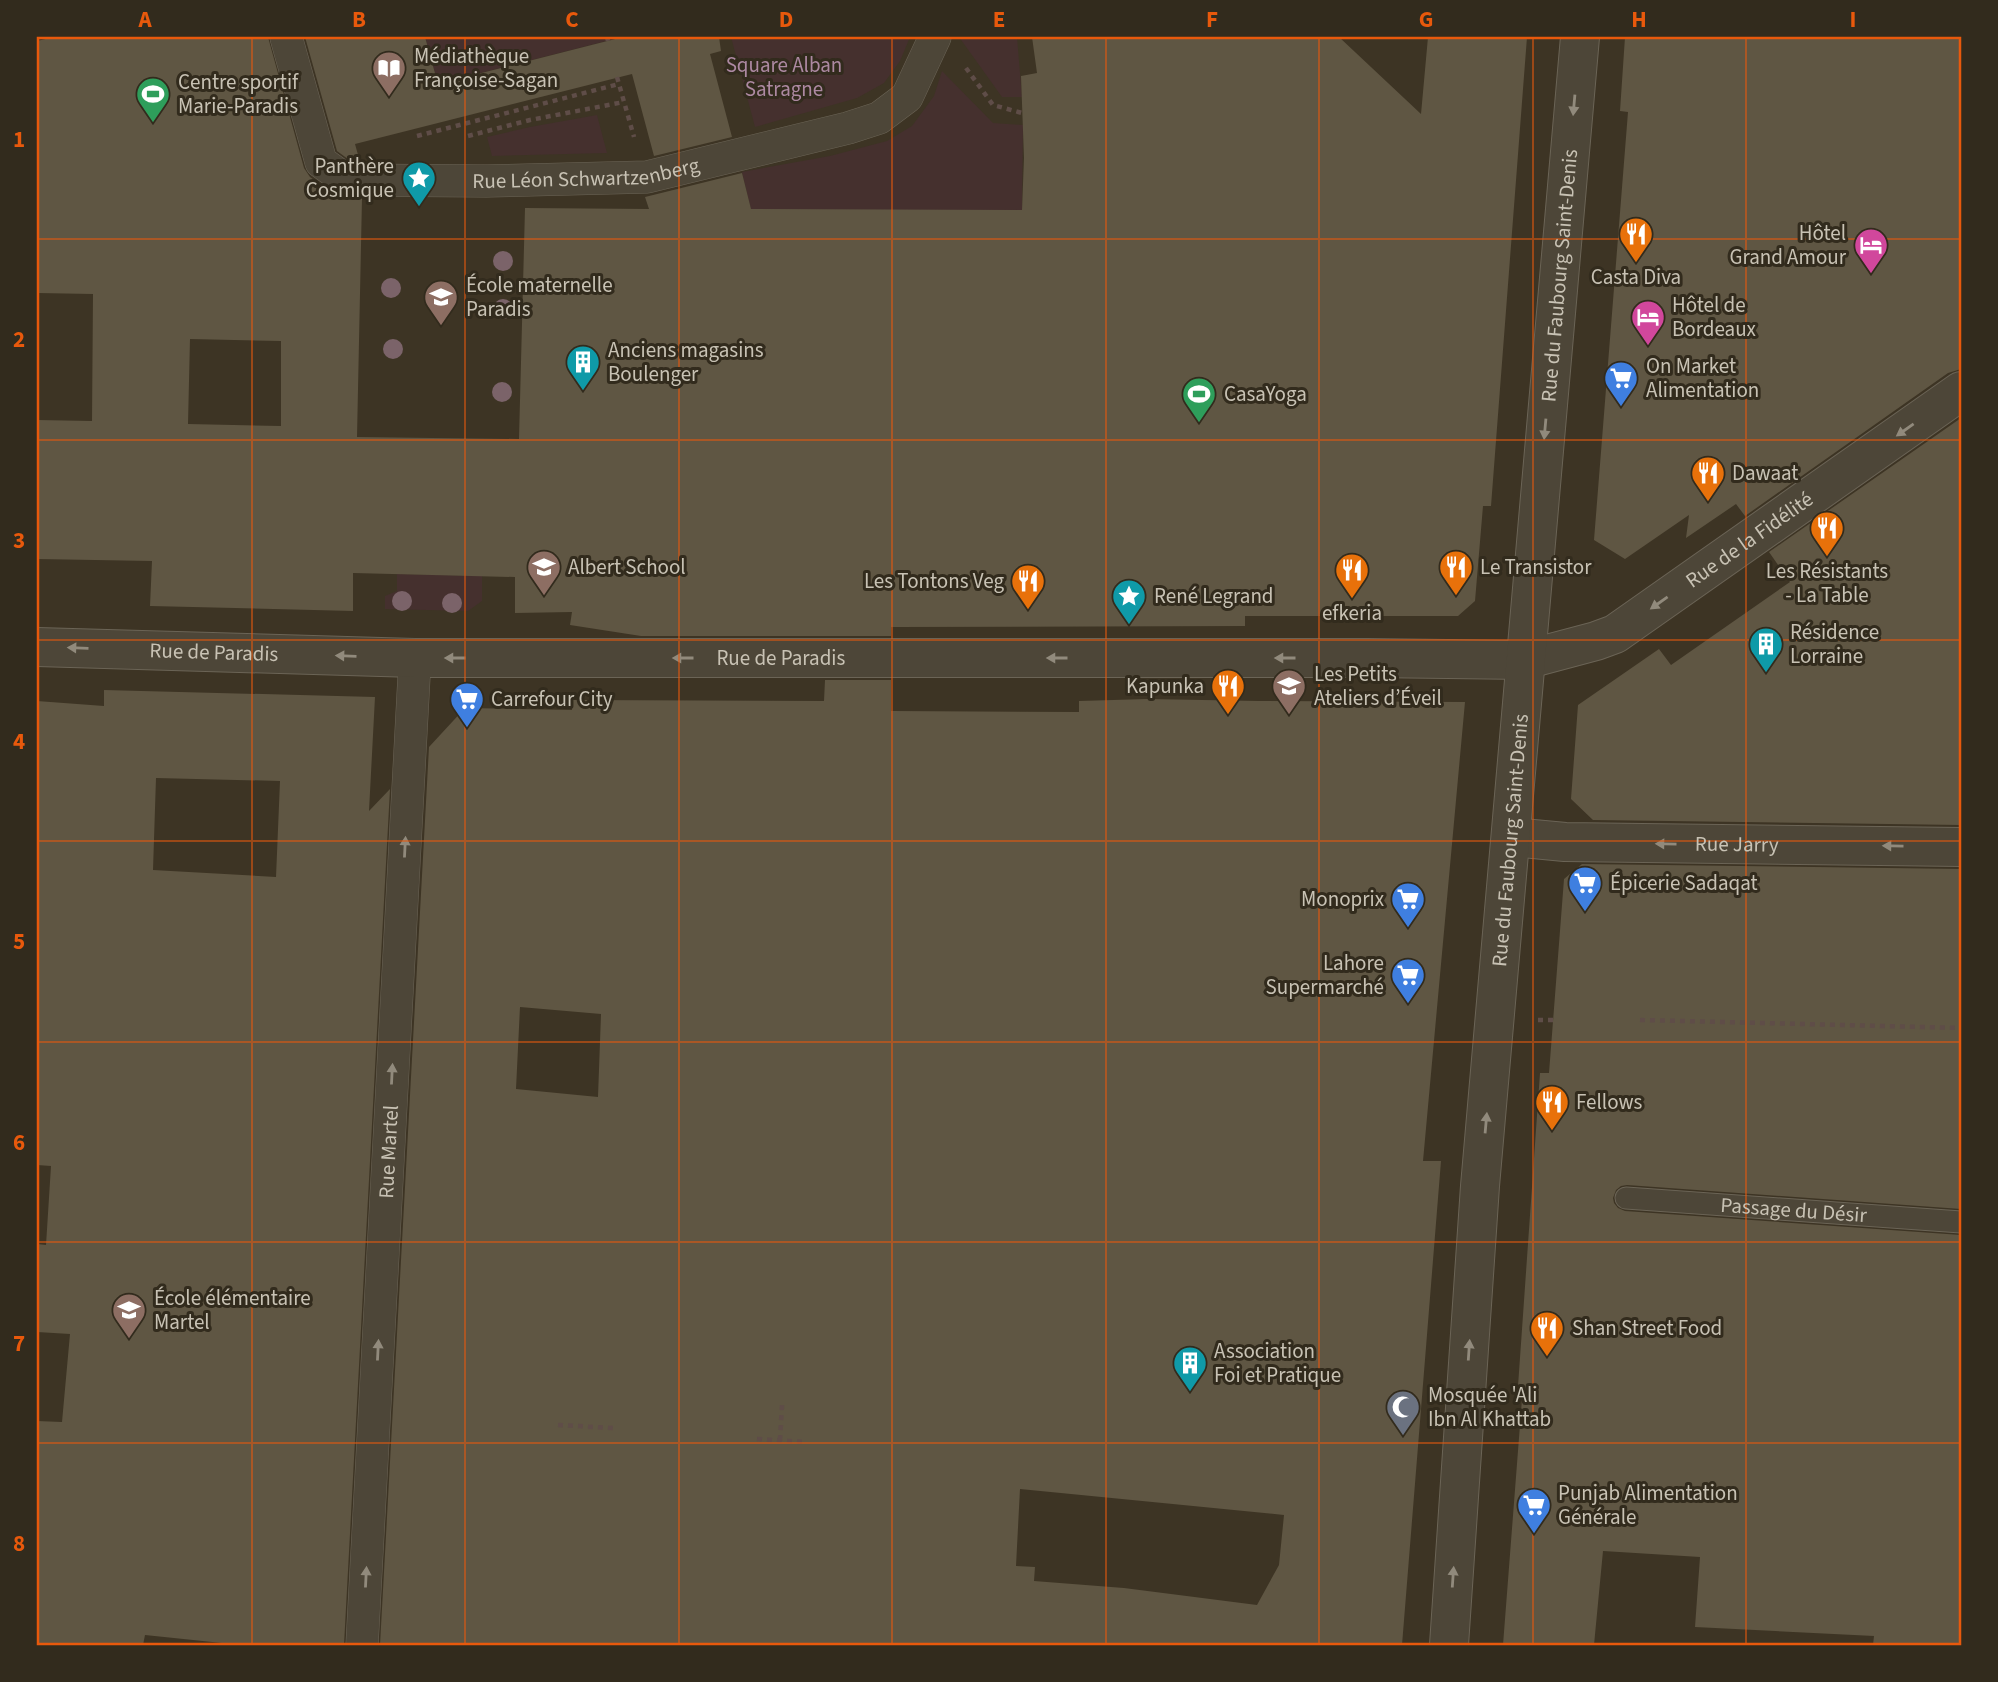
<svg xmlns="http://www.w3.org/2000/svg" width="1998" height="1682" font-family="'Source Sans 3',sans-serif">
	<rect width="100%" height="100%" fill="#3d3424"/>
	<path fill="#45302e" d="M425 37H622L438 84Z
		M731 37H910L900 61 884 83 857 98 755 127Z
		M959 37H1017L1022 97H1002Z
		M942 71 993 123 1023 125 1022 210H751L742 172 830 156 887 141 912 126 934 96Z
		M597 115 607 153 492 156 487 137 530 127Z
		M397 574 482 576V601L468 611 385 609V596L397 591Z"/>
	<path fill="#5f5643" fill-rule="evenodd" d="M54 37H268L304 168 310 177 335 195 346 198H362L357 437 519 439 525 208 649 209 645 197 742 173 751 209 1022 210 1024 158 1021 76 1037 73 1032 37H1339L1421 114 1428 37H1527L1491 506H1483L1475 601 1458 616H1245V626L891 627V636H641L570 625 572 612 515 613V577L353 573V611L150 606 152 561 37 559V420L92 421 93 294 37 293V41ZM190 339 281 341V426L188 424Z
		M305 37H425L438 84 623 37H719L721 51 710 54 732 137 654 156 632 74 355 144 360 162H352L337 151Z
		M1625 37H1961V369L1948 373 1745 516 1736 504 1686 538 1689 515 1625 559 1594 540 1628 112 1620 111Z
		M1961 418V825L1593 820 1571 799 1578 705 1659 649 1671 665 1790 582 1769 552Z
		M825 680H891V711L1079 712V701L1147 699 1259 701 1465 702 1423 1161H1441L1402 1645H380L429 747 465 708 572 710V700L824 701ZM520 1007 601 1014 598 1097 516 1089ZM1020 1489 1284 1515 1279 1565 1257 1605 1124 1588 1034 1581 1035 1567 1016 1566Z
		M104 690 375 697 369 811 390 789 344 1645H241L145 1635 143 1645H37V1421L62 1422 70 1334 37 1332V1244L46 1245 51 1166 37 1165V701L104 706ZM156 778 280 781 276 877 153 870Z
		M1582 864 1961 869V1209L1627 1185 1621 1186 1616 1190 1613 1198 1614 1203 1618 1208 1625 1211 1961 1235V1645H1873L1874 1636 1695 1627 1700 1557 1603 1551 1594 1645H1503L1523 1386H1518L1540 1073H1549L1564 879Z"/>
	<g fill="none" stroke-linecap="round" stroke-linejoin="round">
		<g stroke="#6b6456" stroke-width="23">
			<g id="service">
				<path id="s1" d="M1626 1198 1961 1222"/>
			</g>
		</g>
		<g stroke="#6b6456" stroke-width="33">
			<g id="pedestrian">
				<path id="s2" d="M286 37 321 162 346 180 486 181 647 177 848 128 879 118 907 97 935 37"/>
				<path id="s3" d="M362 1645 415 658"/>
			</g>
		</g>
		<g stroke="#6b6456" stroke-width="40">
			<g id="minor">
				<path id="s4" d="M37 647 415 658H1369L1525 660 1596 641 1615 634 1961 391"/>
				<path id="s5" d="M1511 837 1565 842 1961 847"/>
				<path id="s6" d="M1449 1645 1480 1186 1580 37"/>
			</g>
		</g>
		<path stroke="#5f4d48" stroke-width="4.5" stroke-dasharray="5 5" stroke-linecap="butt" d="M607 37 608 41
			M966 68 993 105 1022 113
			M617 77 634 137
			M417 136 619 84
			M468 136 530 120 624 102
			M1538 1020H1553
			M1640 1020 1961 1028
			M558 1425 613 1428
			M757 1439 805 1442
			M780 1440 782 1405"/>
		<use href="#service" stroke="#4d4638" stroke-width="21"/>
		<use href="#pedestrian" stroke="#4d4638" stroke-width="32"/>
		<use href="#minor" stroke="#4d4638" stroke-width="38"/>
	</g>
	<g fill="#7b6369">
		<circle cx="503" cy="261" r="10"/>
		<circle cx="391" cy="288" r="10"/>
		<circle cx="503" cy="309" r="10"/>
		<circle cx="393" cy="349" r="10"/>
		<circle cx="502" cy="392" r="10"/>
		<circle cx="402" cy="601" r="10"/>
		<circle cx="452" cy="603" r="10"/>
	</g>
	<defs><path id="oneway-solid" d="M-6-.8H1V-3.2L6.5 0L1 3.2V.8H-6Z" transform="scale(1.75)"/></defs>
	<g fill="#918a7c">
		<use href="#oneway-solid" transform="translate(1574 105) rotate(95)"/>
		<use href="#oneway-solid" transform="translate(1545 429) rotate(95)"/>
		<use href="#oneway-solid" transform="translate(1905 430) rotate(145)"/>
		<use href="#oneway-solid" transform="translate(1659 603) rotate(145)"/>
		<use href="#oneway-solid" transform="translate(78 648) rotate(-178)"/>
		<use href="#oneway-solid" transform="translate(346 656) rotate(-178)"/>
		<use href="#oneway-solid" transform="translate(455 658) rotate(180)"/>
		<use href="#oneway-solid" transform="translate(683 658) rotate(-180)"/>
		<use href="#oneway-solid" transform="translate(1057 658) rotate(-180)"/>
		<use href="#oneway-solid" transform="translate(1285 658) rotate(-180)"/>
		<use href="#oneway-solid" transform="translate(1666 844) rotate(-179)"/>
		<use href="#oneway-solid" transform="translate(1893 846) rotate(-179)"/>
		<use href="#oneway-solid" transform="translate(405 847) rotate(-87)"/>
		<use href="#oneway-solid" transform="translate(392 1074) rotate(-87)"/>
		<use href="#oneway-solid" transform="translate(1486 1123) rotate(-85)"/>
		<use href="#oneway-solid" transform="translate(378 1350) rotate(-87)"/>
		<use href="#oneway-solid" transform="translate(1469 1350) rotate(-86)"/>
		<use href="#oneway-solid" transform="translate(366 1577) rotate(-87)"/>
		<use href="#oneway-solid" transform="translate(1453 1577) rotate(-86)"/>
	</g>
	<path fill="none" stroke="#e8590c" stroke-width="2" stroke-opacity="0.55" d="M252 37V1645M465 37V1645M679 37V1645M892 37V1645M1106 37V1645M1319 37V1645M1533 37V1645M1746 37V1645M37 239H1961M37 440H1961M37 640H1961M37 841H1961M37 1042H1961M37 1242H1961M37 1443H1961"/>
	<defs>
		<g id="library-pin" transform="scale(1.75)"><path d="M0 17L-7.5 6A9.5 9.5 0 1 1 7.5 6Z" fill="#8d6e63" stroke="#322b1d"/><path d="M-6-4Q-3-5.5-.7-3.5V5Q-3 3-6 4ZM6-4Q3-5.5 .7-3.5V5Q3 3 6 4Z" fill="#fff"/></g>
		<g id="stadium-pin" transform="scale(1.75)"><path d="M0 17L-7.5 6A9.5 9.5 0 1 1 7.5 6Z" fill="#2e9e5b" stroke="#322b1d"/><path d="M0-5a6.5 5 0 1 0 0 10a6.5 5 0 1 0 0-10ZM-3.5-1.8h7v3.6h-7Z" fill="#fff"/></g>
		<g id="sight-pin" transform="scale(1.75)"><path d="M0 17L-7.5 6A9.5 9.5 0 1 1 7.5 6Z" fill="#0f9aa8" stroke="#322b1d"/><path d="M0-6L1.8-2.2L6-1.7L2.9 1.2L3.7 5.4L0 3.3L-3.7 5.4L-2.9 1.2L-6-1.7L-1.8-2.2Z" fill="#fff"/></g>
		<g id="restaurant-pin" transform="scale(1.75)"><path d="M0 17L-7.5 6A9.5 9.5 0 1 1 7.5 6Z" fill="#e8710a" stroke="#322b1d"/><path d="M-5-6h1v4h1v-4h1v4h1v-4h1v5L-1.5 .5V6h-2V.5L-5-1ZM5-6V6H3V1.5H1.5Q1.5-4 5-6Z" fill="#fff"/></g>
		<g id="hotel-pin" transform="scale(1.75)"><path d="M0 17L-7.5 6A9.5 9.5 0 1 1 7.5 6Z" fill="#d1479c" stroke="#322b1d"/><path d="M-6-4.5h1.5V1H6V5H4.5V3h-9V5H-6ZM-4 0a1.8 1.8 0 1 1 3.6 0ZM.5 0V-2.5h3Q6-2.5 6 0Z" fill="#fff"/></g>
		<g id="school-pin" transform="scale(1.75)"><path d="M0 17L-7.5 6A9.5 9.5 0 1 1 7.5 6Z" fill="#8d6e63" stroke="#322b1d"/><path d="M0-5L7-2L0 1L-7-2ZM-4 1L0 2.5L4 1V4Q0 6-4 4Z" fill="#fff"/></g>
		<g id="building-pin" transform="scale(1.75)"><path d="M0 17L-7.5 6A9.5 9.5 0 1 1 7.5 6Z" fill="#0f9aa8" stroke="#322b1d"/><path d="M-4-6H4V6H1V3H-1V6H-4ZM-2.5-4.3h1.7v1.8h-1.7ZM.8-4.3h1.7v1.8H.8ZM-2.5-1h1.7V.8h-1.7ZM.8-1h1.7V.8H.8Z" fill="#fff"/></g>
		<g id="supermarket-pin" transform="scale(1.75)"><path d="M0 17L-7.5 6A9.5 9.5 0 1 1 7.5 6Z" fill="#3f7fe0" stroke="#322b1d"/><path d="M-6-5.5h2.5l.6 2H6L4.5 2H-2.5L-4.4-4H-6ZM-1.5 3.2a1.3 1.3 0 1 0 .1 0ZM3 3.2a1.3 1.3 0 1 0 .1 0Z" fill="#fff"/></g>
		<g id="university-pin" transform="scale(1.75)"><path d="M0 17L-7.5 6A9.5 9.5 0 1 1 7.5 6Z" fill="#8d6e63" stroke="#322b1d"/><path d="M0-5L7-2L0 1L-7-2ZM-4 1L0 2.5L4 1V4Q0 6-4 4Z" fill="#fff"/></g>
		<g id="mosque-pin" transform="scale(1.75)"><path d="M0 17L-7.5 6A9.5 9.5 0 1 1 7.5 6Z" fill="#6b7280" stroke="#322b1d"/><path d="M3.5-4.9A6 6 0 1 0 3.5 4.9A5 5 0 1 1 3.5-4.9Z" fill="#fff"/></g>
	</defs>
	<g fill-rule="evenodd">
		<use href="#library-pin" x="389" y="68"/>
		<use href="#stadium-pin" x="153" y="94"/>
		<use href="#sight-pin" x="419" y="178"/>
		<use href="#restaurant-pin" x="1636" y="234"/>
		<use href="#hotel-pin" x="1871" y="245"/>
		<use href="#school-pin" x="441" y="297"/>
		<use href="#hotel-pin" x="1648" y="317"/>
		<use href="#building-pin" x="583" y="362"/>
		<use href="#supermarket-pin" x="1621" y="378"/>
		<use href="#stadium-pin" x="1199" y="394"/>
		<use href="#restaurant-pin" x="1708" y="473"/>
		<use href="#restaurant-pin" x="1827" y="528"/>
		<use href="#university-pin" x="544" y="567"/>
		<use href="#restaurant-pin" x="1456" y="567"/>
		<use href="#restaurant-pin" x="1352" y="570"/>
		<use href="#restaurant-pin" x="1028" y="581"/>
		<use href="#sight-pin" x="1129" y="596"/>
		<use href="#building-pin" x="1766" y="644"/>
		<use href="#restaurant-pin" x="1228" y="686"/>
		<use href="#school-pin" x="1289" y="686"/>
		<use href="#supermarket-pin" x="467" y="699"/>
		<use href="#supermarket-pin" x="1585" y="883"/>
		<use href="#supermarket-pin" x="1408" y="899"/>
		<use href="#supermarket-pin" x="1408" y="975"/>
		<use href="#restaurant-pin" x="1552" y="1102"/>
		<use href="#school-pin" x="129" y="1310"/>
		<use href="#restaurant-pin" x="1547" y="1328"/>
		<use href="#building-pin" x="1190" y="1363"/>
		<use href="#mosque-pin" x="1403" y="1407"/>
		<use href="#supermarket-pin" x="1534" y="1505"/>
	</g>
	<g text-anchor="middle" stroke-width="6" stroke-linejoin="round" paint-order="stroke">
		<g font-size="21" fill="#c8c2b4" stroke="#322b1d" text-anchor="start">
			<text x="414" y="63">Médiathèque<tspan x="414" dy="24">Françoise-Sagan</tspan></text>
			<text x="178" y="89">Centre sportif<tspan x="178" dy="24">Marie-Paradis</tspan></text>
			<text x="394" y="173" text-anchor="end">Panthère<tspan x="394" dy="24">Cosmique</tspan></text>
			<text x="1846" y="240" text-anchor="end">Hôtel<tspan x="1846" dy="24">Grand Amour</tspan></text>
			<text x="1636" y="284" text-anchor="middle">Casta Diva</text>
			<text x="466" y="292">École maternelle<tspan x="466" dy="24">Paradis</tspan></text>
			<text x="1672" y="312">Hôtel de<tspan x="1672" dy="24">Bordeaux</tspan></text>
			<text x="608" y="357">Anciens magasins<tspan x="608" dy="24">Boulenger</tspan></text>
			<text x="1646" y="373">On Market<tspan x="1646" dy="24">Alimentation</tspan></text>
			<text x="1224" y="401">CasaYoga</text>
			<text x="1732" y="480">Dawaat</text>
			<text x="568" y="574">Albert School</text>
			<text x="1480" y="574">Le Transistor</text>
			<text x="1827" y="578" text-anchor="middle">Les Résistants<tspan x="1827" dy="24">- La Table</tspan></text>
			<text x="1004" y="588" text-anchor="end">Les Tontons Veg</text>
			<text x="1154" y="603">René Legrand</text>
			<text x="1352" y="620" text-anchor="middle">efkeria</text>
			<text x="1790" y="639">Résidence<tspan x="1790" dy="24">Lorraine</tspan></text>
			<text x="1314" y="681">Les Petits<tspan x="1314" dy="24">Ateliers d’Éveil</tspan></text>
			<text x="1204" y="693" text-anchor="end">Kapunka</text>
			<text x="491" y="706">Carrefour City</text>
			<text x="1610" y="890">Épicerie Sadaqat</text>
			<text x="1384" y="906" text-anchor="end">Monoprix</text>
			<text x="1384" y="970" text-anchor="end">Lahore<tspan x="1384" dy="24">Supermarché</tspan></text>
			<text x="1576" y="1109">Fellows</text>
			<text x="154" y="1305">École élémentaire<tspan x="154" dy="24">Martel</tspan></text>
			<text x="1572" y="1335">Shan Street Food</text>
			<text x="1214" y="1358">Association<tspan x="1214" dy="24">Foi et Pratique</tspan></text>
			<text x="1428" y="1402">Mosquée 'Ali<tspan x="1428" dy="24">Ibn Al Khattab</tspan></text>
			<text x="1558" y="1500">Punjab Alimentation<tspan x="1558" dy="24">Générale</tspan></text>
		</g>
		<g font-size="21" fill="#ad89a2" stroke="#322b1d">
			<text x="784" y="72">Square Alban<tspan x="784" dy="24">Satragne</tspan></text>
		</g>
		<g font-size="21" fill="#c8c2b4" stroke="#322b1d">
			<text dy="7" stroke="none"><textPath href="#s2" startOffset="401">Rue Léon Schwartzenberg</textPath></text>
			<text dy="7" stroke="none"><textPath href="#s6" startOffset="1374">Rue du Faubourg Saint-Denis</textPath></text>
			<text dy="7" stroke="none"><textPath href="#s4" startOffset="1746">Rue de la Fidélité</textPath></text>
			<text dy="7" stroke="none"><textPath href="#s4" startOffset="177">Rue de Paradis</textPath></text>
			<text dy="7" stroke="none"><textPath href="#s4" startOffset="744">Rue de Paradis</textPath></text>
			<text dy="7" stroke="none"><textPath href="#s6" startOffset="807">Rue du Faubourg Saint-Denis</textPath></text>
			<text dy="7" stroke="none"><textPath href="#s5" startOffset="226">Rue Jarry</textPath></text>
			<text dy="7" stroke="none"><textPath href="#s3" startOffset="494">Rue Martel</textPath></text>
			<text dy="7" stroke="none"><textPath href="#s1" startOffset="168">Passage du Désir</textPath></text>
		</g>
	</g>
	<rect width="1998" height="1682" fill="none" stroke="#322b1d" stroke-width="77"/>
	<rect x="38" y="38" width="1922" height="1606" fill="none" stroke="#e8590c" stroke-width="2.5"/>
	<g font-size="23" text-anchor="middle" font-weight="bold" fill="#e8590c">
		<text x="145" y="27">A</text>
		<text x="359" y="27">B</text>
		<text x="572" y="27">C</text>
		<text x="786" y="27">D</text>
		<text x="999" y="27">E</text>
		<text x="1212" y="27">F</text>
		<text x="1426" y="27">G</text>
		<text x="1639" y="27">H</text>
		<text x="1853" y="27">I</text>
		<text x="19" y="147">1</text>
		<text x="19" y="347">2</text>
		<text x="19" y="548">3</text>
		<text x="19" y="749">4</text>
		<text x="19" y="949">5</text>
		<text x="19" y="1150">6</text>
		<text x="19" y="1351">7</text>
		<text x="19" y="1551">8</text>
	</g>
</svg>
